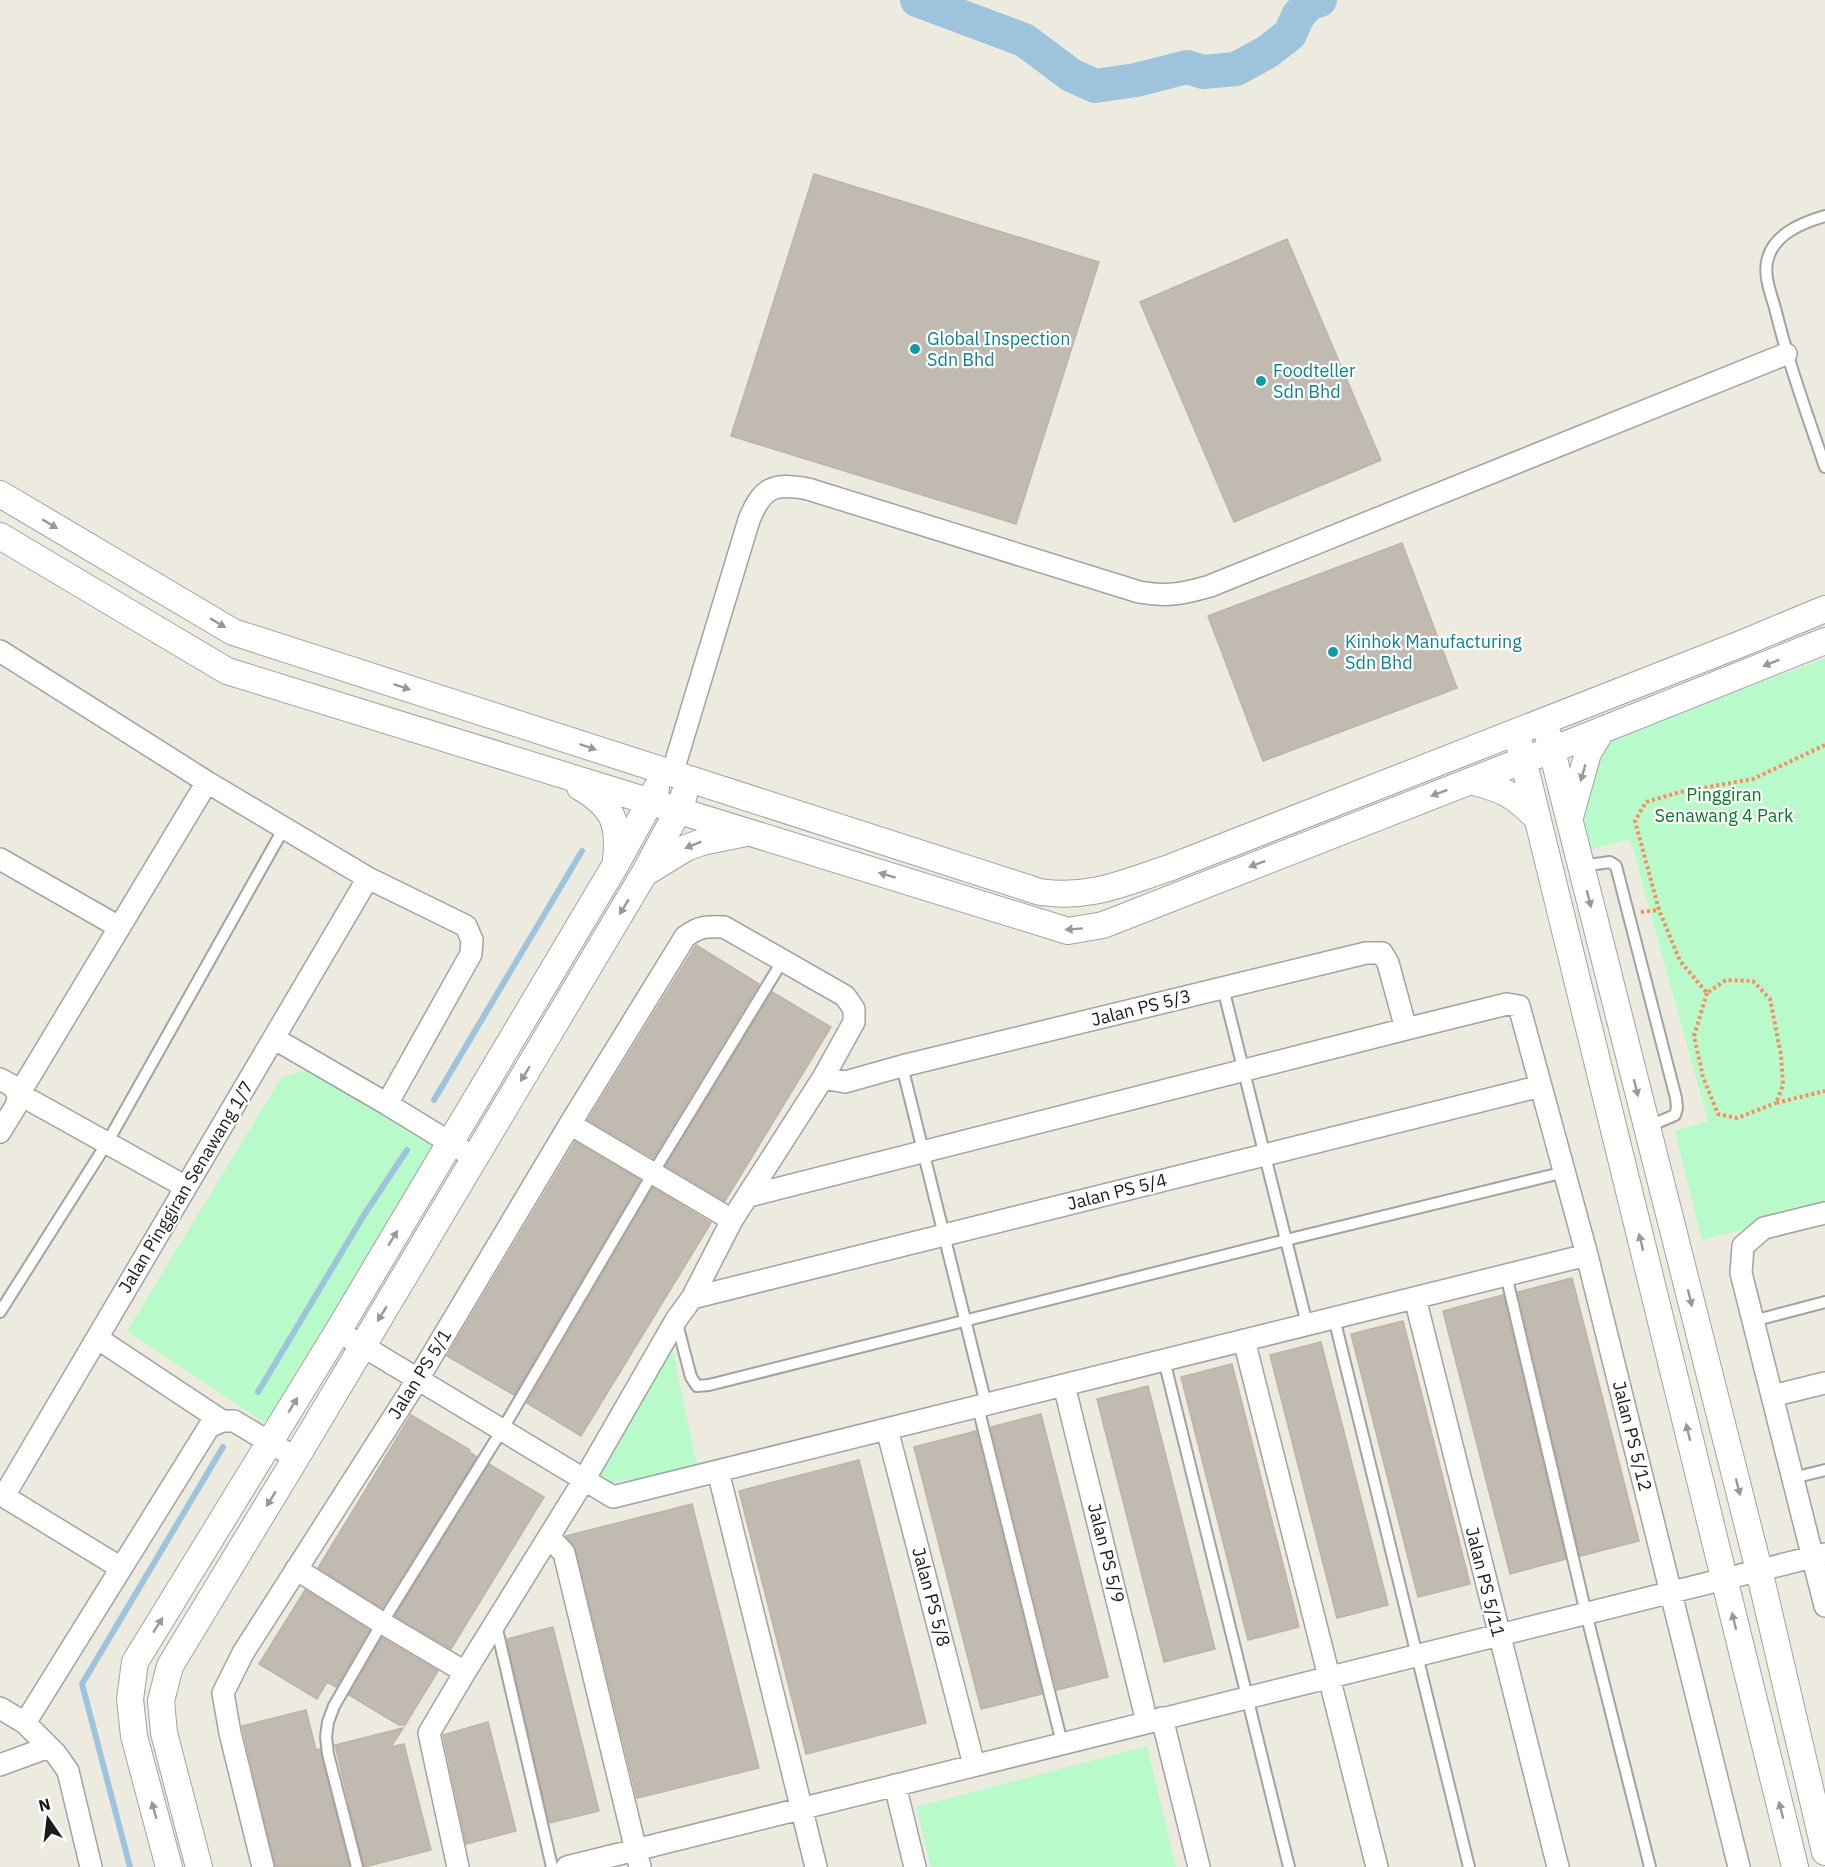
<svg xmlns="http://www.w3.org/2000/svg" width="1825" height="1867" font-family="'IBM Plex Sans',sans-serif">
	<rect width="100%" height="100%" fill="#edebdf"/>
	<path fill="#b9faca" d="M1825 658V1209L1702 1240 1675 1131 1708 1121 1630 839 1589 850 1583 815 1598 754 1610 739Z
		M307 1070 438 1145 269 1426 127 1331 281 1078Z
		M672 1347 698 1469 607 1483 597 1476Z
		M1147 1746 1176 1867H931L916 1807Z"/>
	<g fill="none" stroke-linecap="round" stroke-linejoin="round">
		<path stroke="#9ec3dc" stroke-width="6" d="M434 1100 582 851
			M258 1392 364 1215 407 1150
			M130 1867 82 1684 223 1447"/>
		<path stroke="#9ec3dc" stroke-width="34" d="M917 0 1024 40 1071 75 1095 86 1136 80 1187 67 1203 72 1236 69 1267 52 1290 34 1298 16 1308 4 1320 0"/>
	</g>
	<path fill="#c1bab0" stroke="#bfb3a2" stroke-width="1.5" d="M814 174 1099 262 1016 524 731 436Z
		M1287 239 1381 460 1234 522 1140 302Z
		M1402 543 1457 688 1263 761 1208 616Z
		M696 945 759 984 653 1158 588 1120Z
		M772 992 831 1027 725 1201 666 1166Z
		M575 1142 640 1180 514 1395 447 1356Z
		M653 1188 711 1223 581 1436 527 1403Z
		M1572 1278 1639 1541 1580 1556 1518 1292Z
		M1503 1295 1566 1559 1510 1574 1443 1311Z
		M1403 1321 1470 1584 1418 1597 1351 1334Z
		M1321 1342 1388 1605 1337 1618 1270 1355Z
		M1232 1364 1299 1627 1248 1640 1181 1377Z
		M1148 1386 1215 1649 1164 1662 1097 1399Z
		M1041 1414 1108 1677 1057 1690 991 1427Z
		M411 1415 470 1450 469 1452 477 1457 382 1608 318 1568Z
		M976 1431 1042 1694 981 1709 914 1447Z
		M859 1460 926 1723 806 1754 739 1491Z
		M489 1464 544 1497 451 1649 395 1616Z
		M692 1504 759 1768 637 1798 576 1550 566 1536Z
		M305 1590 369 1630 336 1687 327 1682 317 1699 259 1664Z
		M553 1627 599 1811 549 1823 507 1639Z
		M382 1638 438 1671 405 1725H399L349 1695Z
		M306 1710 316 1750 320 1749 349 1867H275L242 1726Z
		M488 1722 516 1831 466 1844 443 1735Z
		M403 1728 391 1747 404 1744 431 1850 364 1867 335 1745Z"/>
	<g fill="none" stroke-linecap="round" stroke-linejoin="round">
		<g stroke="#a2a2a2" stroke-width="14">
			<path id="service" d="M1825 216C1801 223 1772 235 1767 262 1764 277 1771 294 1775 308 1788 362 1807 414 1825 467
				M1581 866 1610 862 1616 866 1676 1098 1677 1108 1675 1115 1647 1127
				M1223 988 1307 1324
				M902 1066 986 1404
				M1506 1275 1586 1613 1650 1867
				M0 1312 107 1143 284 828
				M1334 1318 1469 1867
				M676 1320 691 1377 697 1386 709 1385 1286 1240 1565 1172
				M1753 1321 1825 1302
				M1164 1360 1289 1867
				M978 1407 1062 1743
				M1793 1478 1825 1470
				M496 1625 552 1867
				M357 1867 328 1754 326 1737 328 1722 334 1706 382 1623 502 1430 653 1173 783 960"/>
		</g>
		<g stroke="#a2a2a2" stroke-width="24">
			<path id="minor" d="M0 651 207 782 368 878 466 926 472 940 471 954 387 1104 275 1039
				M672 774 749 520C762 488 773 482 808 489L1139 592C1167 597 1183 594 1210 586L1786 354
				M0 859 119 927
				M823 1078 845 1082 902 1066 1366 953H1382L1388 963 1406 1029
				M0 1079 11 1085 19 1094 186 1187
				M387 1104 475 1158
				M570 1124 732 1220
				M0 1132 16 1106 19 1094 207 782
				M749 1196 1406 1029 1507 1004 1519 1006 1587 1255 1739 1867
				M1825 1213 1764 1228 1743 1246 1741 1273 1825 1606
				M692 1298 1541 1086
				M1415 1298 1558 1867
				M338 1331 613 1497 1587 1255
				M97 1338 222 1421
				M1244 1340 1377 1867
				M1064 1385 1147 1722
				M1772 1396 1825 1383
				M887 1429 974 1765
				M718 1471 816 1867
				M0 1494 121 1568
				M4 1496 368 878
				M549 1537 564 1553 640 1867
				M296 1569 382 1623 465 1672
				M0 1708 25 1723 209 1427 222 1421H234L296 1458
				M1162 1718 1199 1867
				M25 1723 56 1754 68 1771 91 1867
				M0 1765 49 1747
				M895 1785 915 1867
				M263 1867 230 1733 223 1693 243 1653 418 1379 570 1124 685 937C699 926 708 926 724 927L845 996 854 1009V1022L823 1078 732 1220 692 1298 676 1320 584 1480 465 1672 429 1733 458 1867
				M567 1867 1825 1554"/>
		</g>
		<g stroke="#a2a2a2" stroke-width="28">
			<path id="tertiary" d="M0 494 233 632 1040 892C1090 899 1123 883 1169 868L1743 643 1825 609
				M0 536 227 671 1068 931 1103 925 1524 760 1552 750 1825 641
				M1548 735 1759 1570 1825 1852
				M1519 743 1795 1867
				M1470 781C1503 789 1513 794 1537 818
				M580 787C613 806 620 823 616 860
				M1570 817 1588 753 1602 730
				M645 873 686 848 702 842 746 833
				M169 1867 134 1736 130 1699 135 1662 338 1331 616 864 650 802 656 789
				M199 1867 164 1733 161 1701 170 1666 296 1458 644 874 678 811 684 795"/>
		</g>
		<path stroke="#fd8b61" stroke-width="4" stroke-dasharray="3 3" stroke-linecap="butt" d="M1825 745 1753 779 1680 792 1646 802 1635 821 1659 910 1680 961 1707 993 1726 980 1753 981 1770 999 1781 1055 1783 1085 1776 1103 1825 1091
			M1641 912 1659 910
			M1707 993 1694 1036 1703 1077 1718 1114 1737 1118 1776 1103"/>
		<use href="#service" stroke="#fff" stroke-width="10"/>
		<use href="#minor" stroke="#fff" stroke-width="21"/>
		<use href="#tertiary" stroke="#fff" stroke-width="26"/>
	</g>
	<defs><path id="oneway-solid" d="M-6-.8H1V-3.2L6.5 0L1 3.2V.8H-6Z" transform="scale(1.5)"/></defs>
	<g fill="#989898">
		<use href="#oneway-solid" transform="translate(50 524) rotate(31)"/>
		<use href="#oneway-solid" transform="translate(218 623) rotate(31)"/>
		<use href="#oneway-solid" transform="translate(1771 663) rotate(158)"/>
		<use href="#oneway-solid" transform="translate(402 687) rotate(18)"/>
		<use href="#oneway-solid" transform="translate(588 747) rotate(18)"/>
		<use href="#oneway-solid" transform="translate(1583 773) rotate(106)"/>
		<use href="#oneway-solid" transform="translate(1439 793) rotate(159)"/>
		<use href="#oneway-solid" transform="translate(693 845) rotate(158)"/>
		<use href="#oneway-solid" transform="translate(1257 864) rotate(159)"/>
		<use href="#oneway-solid" transform="translate(887 875) rotate(-163)"/>
		<use href="#oneway-solid" transform="translate(1589 899) rotate(76)"/>
		<use href="#oneway-solid" transform="translate(624 907) rotate(121)"/>
		<use href="#oneway-solid" transform="translate(1074 929) rotate(176)"/>
		<use href="#oneway-solid" transform="translate(525 1074) rotate(121)"/>
		<use href="#oneway-solid" transform="translate(1636 1088) rotate(76)"/>
		<use href="#oneway-solid" transform="translate(393 1238) rotate(-59)"/>
		<use href="#oneway-solid" transform="translate(1641 1242) rotate(-104)"/>
		<use href="#oneway-solid" transform="translate(1690 1298) rotate(76)"/>
		<use href="#oneway-solid" transform="translate(382 1314) rotate(121)"/>
		<use href="#oneway-solid" transform="translate(293 1405) rotate(-59)"/>
		<use href="#oneway-solid" transform="translate(1688 1432) rotate(-104)"/>
		<use href="#oneway-solid" transform="translate(1738 1487) rotate(76)"/>
		<use href="#oneway-solid" transform="translate(271 1499) rotate(121)"/>
		<use href="#oneway-solid" transform="translate(1734 1621) rotate(-104)"/>
		<use href="#oneway-solid" transform="translate(158 1625) rotate(-58)"/>
		<use href="#oneway-solid" transform="translate(154 1810) rotate(-105)"/>
		<use href="#oneway-solid" transform="translate(1781 1810) rotate(-104)"/>
	</g>
	<g fill="#0f9aa8" stroke="#fff" stroke-width="2">
		<circle cx="915" cy="349" r="6"/>
		<circle cx="1261" cy="381" r="6"/>
		<circle cx="1333" cy="652" r="6"/>
	</g>
	<g text-anchor="middle" stroke-width="4.5" stroke-linejoin="round" paint-order="stroke">
		<g font-size="18" fill="#0d838f" stroke="#fff" text-anchor="start">
			<text x="927" y="345">Global Inspection<tspan x="927" dy="21">Sdn Bhd</tspan></text>
			<text x="1273" y="377">Foodteller<tspan x="1273" dy="21">Sdn Bhd</tspan></text>
			<text x="1345" y="648">Kinhok Manufacturing<tspan x="1345" dy="21">Sdn Bhd</tspan></text>
		</g>
		<g font-size="18" fill="#087925" stroke="#fff">
			<text x="1724" y="801">Pinggiran<tspan x="1724" dy="21">Senawang 4 Park</tspan></text>
		</g>
		<g font-size="18" fill="#1b1b1b" stroke="#fff">
			<text transform="translate(1141 1008) rotate(-14)" y="6">Jalan PS 5/3</text>
			<text transform="translate(186 1187) rotate(-59)" y="6">Jalan Pinggiran Senawang 1/7</text>
			<text transform="translate(1117 1192) rotate(-14)" y="6">Jalan PS 5/4</text>
			<text transform="translate(420 1374) rotate(-58)" y="6">Jalan PS 5/1</text>
			<text transform="translate(1632 1436) rotate(76)" y="6">Jalan PS 5/12</text>
			<text transform="translate(1106 1553) rotate(76)" y="6">Jalan PS 5/9</text>
			<text transform="translate(1485 1582) rotate(76)" y="6">Jalan PS 5/11</text>
			<text transform="translate(931 1597) rotate(75)" y="6">Jalan PS 5/8</text>
		</g>
	</g>
	<g transform="translate(48 1819) rotate(346)" stroke="#ffffff" stroke-width="4.5" paint-order="stroke">
	<path d="M0-4.5L10 22L0 15L-10 22Z" fill="#1b1b1b"/>
	<text y="-9" font-size="16" font-weight="bold" text-anchor="middle" fill="#1b1b1b">N</text>
	</g>
</svg>
